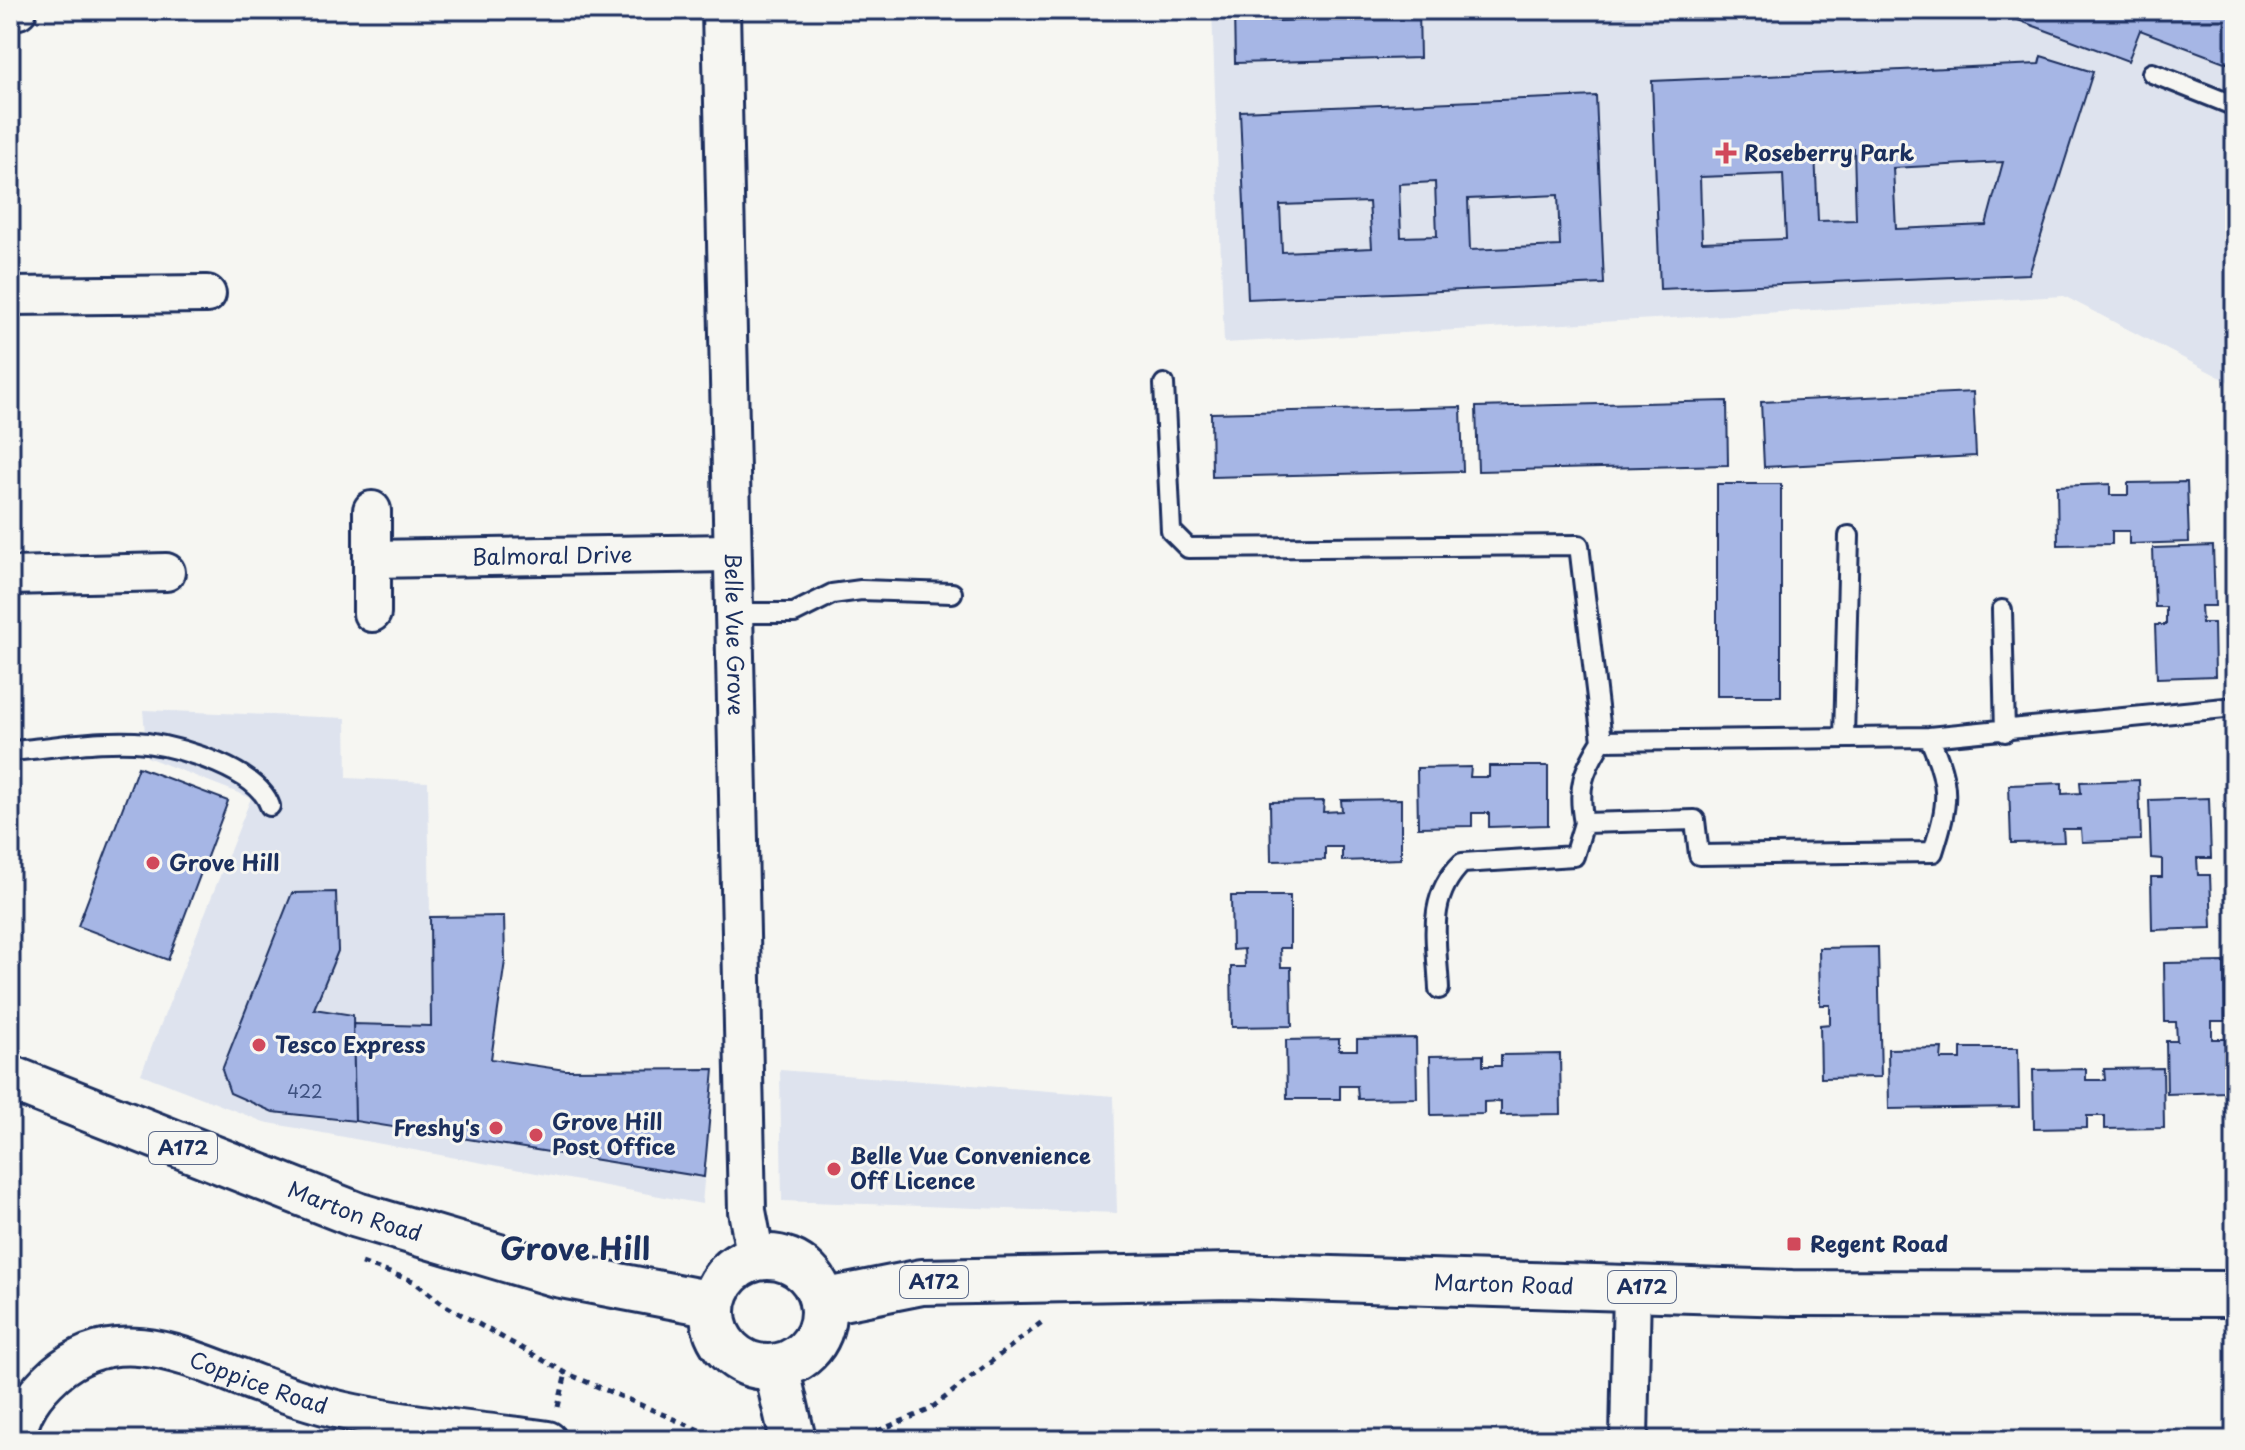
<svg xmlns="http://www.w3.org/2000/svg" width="2245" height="1450" font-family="'Playpen Sans',sans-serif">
	<rect width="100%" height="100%" fill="#f6f6f2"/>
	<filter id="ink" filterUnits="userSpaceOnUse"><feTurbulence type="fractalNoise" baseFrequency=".0125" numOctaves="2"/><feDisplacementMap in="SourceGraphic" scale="16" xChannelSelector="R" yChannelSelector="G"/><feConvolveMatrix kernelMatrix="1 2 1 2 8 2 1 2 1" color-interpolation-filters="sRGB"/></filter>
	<g filter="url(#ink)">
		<path fill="#dee3ee" d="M1212 10H2235V385L2064 296 1224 343Z
			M143 710 346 718 347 778 428 782 430 917 504 916 505 961 492 1059 565 1070 714 1069 702 1204 264 1122 141 1074 251 798 147 757Z
			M780 1070 1114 1096 1117 1213 782 1201Z"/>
		<path fill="#a6b6e5" stroke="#1b2f5e" stroke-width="2" fill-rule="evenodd" d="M1234 10H1276L1277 21 1324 19V10H1419L1420 58 1235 63Z
			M2000 10H2235V66L2140 30 2128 61 1999 13Z
			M2041 56 2093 72 2029 274 1660 289 1652 81 2039 64ZM1854 149 1856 220 1818 221 1815 151ZM2003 162 1986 225 1896 229 1893 168ZM1783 174 1786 239 1702 242 1700 177Z
			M1596 96 1604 284 1248 299 1240 111ZM1435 182 1437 236 1401 237 1399 184ZM1558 195 1560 246 1470 250 1468 199ZM1369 202 1372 248 1282 252 1280 205Z
			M1973 392 1976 456 1764 467 1761 402Z
			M1727 401 1728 465 1478 471 1476 407Z
			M1461 407 1463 471 1212 477 1211 413Z
			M2187 482 2189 542 2129 544V531H2112V544L2058 545 2057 486 2110 484V495H2128V483Z
			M1717 484H1781V696H1717Z
			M2213 546 2215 606H2201L2202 623H2214L2215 676 2157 678 2155 625H2166V607H2155L2153 548Z
			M1489 766H1548V825L1489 827V813H1472V826L1418 827 1417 768 1471 767 1470 777H1489Z
			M138 767 228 801 168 960 78 926Z
			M2139 780 2141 840 2082 842 2081 829H2063L2064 842 2011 843 2009 785 2062 783V794L2081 793 2080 782Z
			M2209 798 2211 858H2197L2198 875H2210L2212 928 2152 930 2151 877H2162V859L2151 858 2149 800Z
			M1401 799V859L1342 861V847H1325V860L1271 861 1270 802 1324 801 1323 812 1342 811 1341 800Z
			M336 892 338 951 314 1009 353 1015 355 1121 273 1112 230 1093 222 1070 292 893Z
			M1231 896H1290V948H1280L1281 967H1291L1292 1026 1232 1027 1231 967H1245L1244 949 1232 950Z
			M504 916 505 961 491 1059 565 1070 714 1069 704 1177 355 1121 353 1024 431 1026 430 917Z
			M1878 947 1881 1077 1821 1078 1820 1025 1830 1024V1005H1820L1819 948Z
			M2224 962 2225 1021H2212V1039H2225L2226 1092 2167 1094 2166 1041H2177L2176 1022H2165L2164 963Z
			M1416 1038 1417 1098 1358 1099 1357 1086H1340V1099H1287L1286 1040 1339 1039V1050H1357V1039Z
			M1942 1048 1941 1059H1961V1048H2018L2019 1107 1889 1109 1888 1049Z
			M1560 1054 1561 1114 1501 1115V1101L1484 1102V1114L1431 1115 1430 1056 1483 1055V1066H1501V1055Z
			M2163 1068 2164 1128 2105 1129V1116H2087V1128L2034 1129 2033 1070 2086 1069V1080H2105L2104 1069Z"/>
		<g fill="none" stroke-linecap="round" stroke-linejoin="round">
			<g stroke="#1b2f5e" stroke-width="24">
				<path id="service" d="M2152 73 2235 106
					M1164 384 1171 531 1188 548 1579 545 1602 741 1929 737 2235 707
					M2002 610 2005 732
					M732 613H794L832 594 861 590 952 593
					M1844 738 1849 536
					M1602 741C1583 771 1577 787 1584 823L1695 820 1699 855 1933 852C1949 802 1951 786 1929 737
					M10 751C52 748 106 738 147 743 182 748 258 770 270 806
					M1439 989C1437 941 1425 899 1462 863L1574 856 1584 823"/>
			</g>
			<g stroke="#1b2f5e" stroke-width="42">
				<g id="minor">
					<path d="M10 10H18"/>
					<path id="s1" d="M721 10 747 1211 756 1258"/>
					<path d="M10 296 207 294"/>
					<path d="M372 510V613"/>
					<path id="s2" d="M372 559 730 553"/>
					<path d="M10 576 166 572"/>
					<path id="s3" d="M17 1440C20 1412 35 1392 55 1374 119 1318 194 1361 261 1385 290 1396 324 1407 354 1413 418 1426 484 1431 548 1440"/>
					<path d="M1629 1440 1632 1286"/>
				</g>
			</g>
			<g stroke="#1b2f5e" stroke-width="50">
				<path id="tertiary" d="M776 1367 793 1440"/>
			</g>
			<g stroke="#1b2f5e" stroke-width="50">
				<g id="primary">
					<path id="s4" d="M10 1078 357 1215 556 1274 713 1304"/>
					<circle cx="768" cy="1312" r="55"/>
					<path id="s5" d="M822 1302 922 1282 1233 1276 1792 1293 2235 1294"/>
				</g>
			</g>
			<path stroke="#1b2f5e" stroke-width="5" stroke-dasharray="6 6" stroke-linecap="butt" d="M362 1263 413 1281 446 1306 566 1373 704 1432 712 1440
				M558 1407 566 1373
				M855 1440 929 1410 1042 1322"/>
			<use href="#service" stroke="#f6f6f2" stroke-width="18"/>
			<use href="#minor" stroke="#f6f6f2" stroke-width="36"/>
			<use href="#tertiary" stroke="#f6f6f2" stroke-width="44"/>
			<use href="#primary" stroke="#f6f6f2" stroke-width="44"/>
		</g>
	</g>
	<g fill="#d1495b" stroke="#f6f6f2" stroke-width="3">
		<path d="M1722 141h8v8h8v8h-8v8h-8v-8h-8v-8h8z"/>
		<circle cx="153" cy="863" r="8"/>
		<circle cx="259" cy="1045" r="8"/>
		<circle cx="496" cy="1128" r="8"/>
		<circle cx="536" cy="1135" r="8"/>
		<circle cx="834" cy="1169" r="8"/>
		<rect x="1786" y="1236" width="16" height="16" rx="4"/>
	</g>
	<g text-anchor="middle" stroke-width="6" stroke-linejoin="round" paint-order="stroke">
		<g font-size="18" fill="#3e5180">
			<text x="305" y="1098">422</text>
		</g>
		<g fill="#f6f6f2" stroke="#5d6b8a" stroke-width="2">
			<rect x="149" y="1132" width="68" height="32" rx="6"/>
			<rect x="900" y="1266" width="68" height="32" rx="6"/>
			<rect x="1608" y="1271" width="68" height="32" rx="6"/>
		</g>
		<g font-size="20" font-weight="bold" fill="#1b2f5e">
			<text x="183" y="1155">A172</text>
			<text x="934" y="1289">A172</text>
			<text x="1642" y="1294">A172</text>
		</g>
		<g font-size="22" font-weight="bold" fill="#1b2f5e" stroke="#f6f6f2" text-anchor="start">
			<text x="1744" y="161">Roseberry Park</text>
			<text x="169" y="871">Grove Hill</text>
			<text x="275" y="1053">Tesco Express</text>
			<text x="552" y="1130">Grove Hill<tspan x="552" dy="25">Post Office</tspan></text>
			<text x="480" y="1136" text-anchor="end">Freshy's</text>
			<text x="850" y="1164">Belle Vue Convenience<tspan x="850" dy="25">Off Licence</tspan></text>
			<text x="1810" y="1252">Regent Road</text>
		</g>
		<g font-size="22" fill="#1b2f5e" stroke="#f6f6f2">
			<text dy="8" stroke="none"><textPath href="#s2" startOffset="180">Balmoral Drive</textPath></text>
			<text dy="8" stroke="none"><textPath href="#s1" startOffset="624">Belle Vue Grove</textPath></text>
			<text dy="8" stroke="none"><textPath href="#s4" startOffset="370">Marton Road</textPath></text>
			<text dy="8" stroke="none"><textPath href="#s5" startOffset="684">Marton Road</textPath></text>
			<text dy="8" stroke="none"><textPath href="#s3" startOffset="294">Coppice Road</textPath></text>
		</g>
		<g font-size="30" font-weight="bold" fill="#1b2f5e" stroke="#f6f6f2">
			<text x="575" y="1260">Grove Hill</text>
		</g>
	</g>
	<rect width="2245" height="1450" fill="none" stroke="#f6f6f2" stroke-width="40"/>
	<rect x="20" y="20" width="2205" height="1410" fill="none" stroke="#1b2f5e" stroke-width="3" filter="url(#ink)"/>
</svg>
